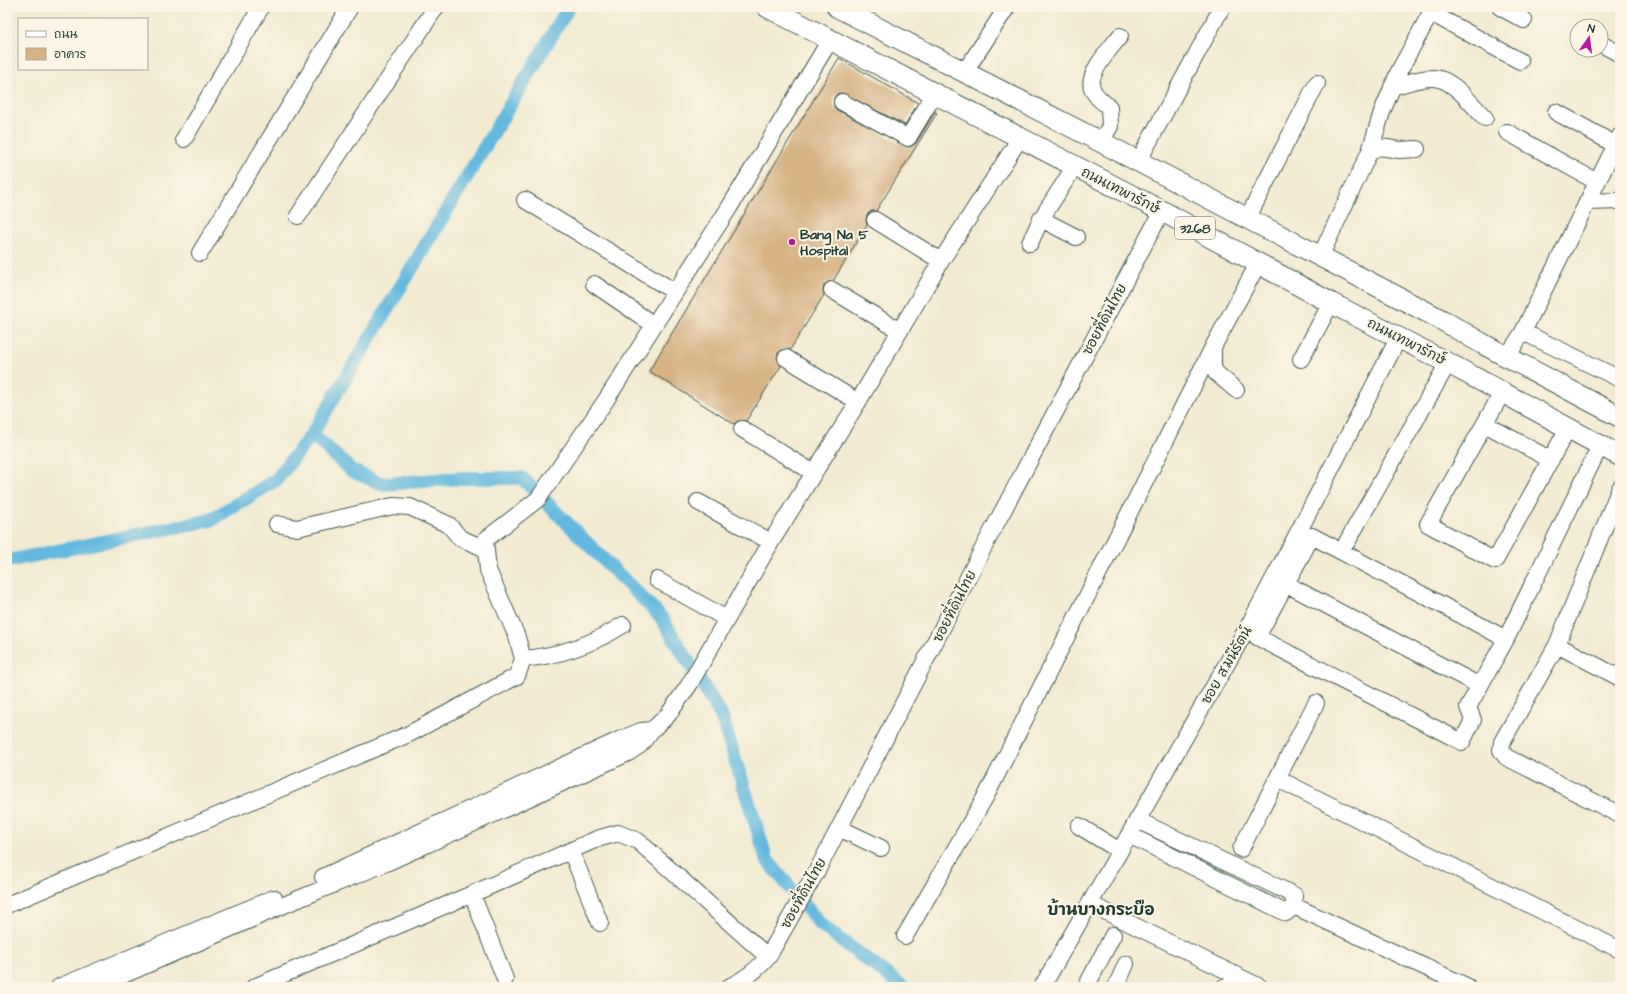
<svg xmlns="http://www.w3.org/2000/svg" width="1627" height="994" font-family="'Architects Daughter','Playpen Sans Thai',sans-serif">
	<rect width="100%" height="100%" fill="#fcf5e5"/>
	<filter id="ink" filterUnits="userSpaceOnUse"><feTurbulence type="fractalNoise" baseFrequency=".025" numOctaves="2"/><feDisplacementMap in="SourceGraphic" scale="8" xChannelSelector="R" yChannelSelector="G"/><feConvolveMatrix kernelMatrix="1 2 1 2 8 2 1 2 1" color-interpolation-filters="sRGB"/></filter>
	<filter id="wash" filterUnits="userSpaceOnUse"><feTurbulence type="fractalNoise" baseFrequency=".012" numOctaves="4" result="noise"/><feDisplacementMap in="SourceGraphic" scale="16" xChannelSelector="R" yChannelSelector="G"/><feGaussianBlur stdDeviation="0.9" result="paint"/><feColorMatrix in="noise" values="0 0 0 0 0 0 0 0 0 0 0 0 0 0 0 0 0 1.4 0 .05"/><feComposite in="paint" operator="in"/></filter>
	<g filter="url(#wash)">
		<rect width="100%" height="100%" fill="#f2ebd1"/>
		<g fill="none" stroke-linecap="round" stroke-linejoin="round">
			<path stroke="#62b8de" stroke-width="14" d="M312 434 352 471 383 484 463 478H522L661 617 721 715 767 860 821 925 903 987
				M7 561 211 520 276 480 312 434 569 7"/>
		</g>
		<g id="blocks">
			<path fill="#d6b285" d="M839 58 918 103 905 125 842 93 837 94 834 98V107L837 110 908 147 912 146 916 143 935 112 937 113 876 211H871L867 215 866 220 867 225 833 281 828 282 824 285 823 290 824 295 790 350H782L778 353 777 358 781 366 746 421H738L734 424 649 371Z"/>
		</g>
	</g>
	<g filter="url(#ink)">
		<use href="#blocks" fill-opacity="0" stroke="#3f574c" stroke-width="1"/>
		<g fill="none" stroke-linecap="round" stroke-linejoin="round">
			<g stroke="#3f574c" stroke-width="18">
				<path id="minor" d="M1500 7 1524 20
					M1431 13 1520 61
					M1601 44 1620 54
					M964 73 1007 7
					M1392 87C1405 84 1418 78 1432 78 1452 77 1471 104 1485 118
					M842 102 908 138 935 93
					M1556 112 1616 145
					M1507 132 1597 182
					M184 139 261 7
					M1101 142 1110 126 1109 107C1103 102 1095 97 1092 88 1087 73 1111 48 1120 36
					M1370 151 1380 147 1399 150 1417 149
					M1138 162 1222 7
					M525 200 675 292
					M1587 202 1620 201
					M298 216 436 7
					M1041 219 1076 237
					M1247 219 1317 83
					M875 220 941 261
					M1030 243 1041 219 1075 166
					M200 253 350 7
					M1320 257 1370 151 1382 112 1399 71 1434 7
					M594 284 654 325
					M832 290 900 331
					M1523 332 1620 379
					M1213 348V367L1216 373 1236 390
					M1507 357 1523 332 1620 136
					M786 358 858 402
					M1301 359 1331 303
					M1502 393 1428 524 1495 561 1568 428
					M1485 424 1551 460
					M742 429 814 473
					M1620 488 1557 645 1620 678
					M698 502 771 542
					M277 524 297 528 393 506 410 507 449 525 460 538 486 549
					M1347 542 1448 363
					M657 580 727 619
					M1286 584 1480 686
					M1506 639 1312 536 1257 637 1462 742 1473 720 1468 707 1506 639 1600 446
					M1557 645 1502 742 1501 750 1506 757 1620 815
					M523 659C558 656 593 644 623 625
					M1278 779 1620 950
					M1079 826 1120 851
					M839 828 881 848
					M1129 835 1286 913 1294 906V895L1137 820
					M1241 849 1316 703
					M571 851 600 923
					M323 877 619 740 641 731 652 730
					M472 894 505 979
					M1090 904 1260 987
					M7 905 409 734 517 676 523 659 517 637 488 570 485 540 538 499 606 400 729 208 830 40
					M1294 906 1468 987
					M905 936 987 794 1213 347 1259 262
					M59 987 274 898
					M96 987 291 902 386 863 628 753 640 745 652 730 668 715 689 685 771 542 858 402 941 261 1020 138
					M254 987 472 894 597 839 618 833 638 841 768 957
					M729 987C744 980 757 970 768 957L819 867 990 535 1162 211
					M1042 987 1249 625 1302 525 1399 337
					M1086 987 1113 935
					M1116 987 1126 964
					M1224 987H1225"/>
			</g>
			<g stroke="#3f574c" stroke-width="22">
				<path id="major" d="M767 7 1162 211 1331 303 1448 363 1620 456
					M837 7 1101 142 1442 320 1483 344 1620 417"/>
			</g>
			<use href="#minor" stroke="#fff" stroke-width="16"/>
			<use href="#major" stroke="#fff" stroke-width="20"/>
		</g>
	</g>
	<circle fill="#b5179e" stroke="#fcf5e5" stroke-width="1.5" cx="792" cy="242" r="4"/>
	<g text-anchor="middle" stroke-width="4" stroke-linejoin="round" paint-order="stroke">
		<rect fill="#fcf5e5" stroke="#617469" stroke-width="1" x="1175" y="217" width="40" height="22" rx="3"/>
		<g font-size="13" font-weight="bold" fill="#1f3d34">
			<text x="1195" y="233">3268</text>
		</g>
		<g font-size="14" fill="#1f3d34" stroke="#fcf5e5">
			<text transform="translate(1121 190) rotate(27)" y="5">ถนนเทพารักษ์</text>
			<text transform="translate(1104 319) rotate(-62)" y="5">ซอยที่ดินไทย</text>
			<text transform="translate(1407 341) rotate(27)" y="5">ถนนเทพารักษ์</text>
			<text transform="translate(954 606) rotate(-63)" y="5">ซอยที่ดินไทย</text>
			<text transform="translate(1226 665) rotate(-60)" y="5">ซอย ส.มนีรัตน์</text>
			<text transform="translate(803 893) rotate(-61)" y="5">ซอยที่ดินไทย</text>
		</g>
		<g font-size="14" font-weight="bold" fill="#1f3d34" stroke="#fcf5e5" text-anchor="start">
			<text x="800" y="239">Bang Na 5<tspan x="800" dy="16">Hospital</tspan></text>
		</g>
		<g font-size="16" font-weight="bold" fill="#1f3d34" stroke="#fcf5e5">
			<text x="1101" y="915">บ้านบางกระบือ</text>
		</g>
	</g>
	<rect width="1627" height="994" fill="none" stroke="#fcf5e5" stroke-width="24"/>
	<rect x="18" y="18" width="130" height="52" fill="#fcf5e5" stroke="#a4ab9e"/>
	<rect x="26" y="31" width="20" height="6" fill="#ffffff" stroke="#a4ab9e"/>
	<text x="54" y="38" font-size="12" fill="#1f3d34">ถนน</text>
	<rect x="26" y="48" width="20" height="12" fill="#d6b285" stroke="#a4ab9e"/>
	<text x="54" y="58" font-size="12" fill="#1f3d34">อาคาร</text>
	<g transform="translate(1589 38) rotate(14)"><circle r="19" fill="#fcf5e5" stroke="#a4ab9e"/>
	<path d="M0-3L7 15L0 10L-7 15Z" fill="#b5179e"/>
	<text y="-6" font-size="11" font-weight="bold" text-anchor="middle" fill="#1f3d34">N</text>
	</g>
</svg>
